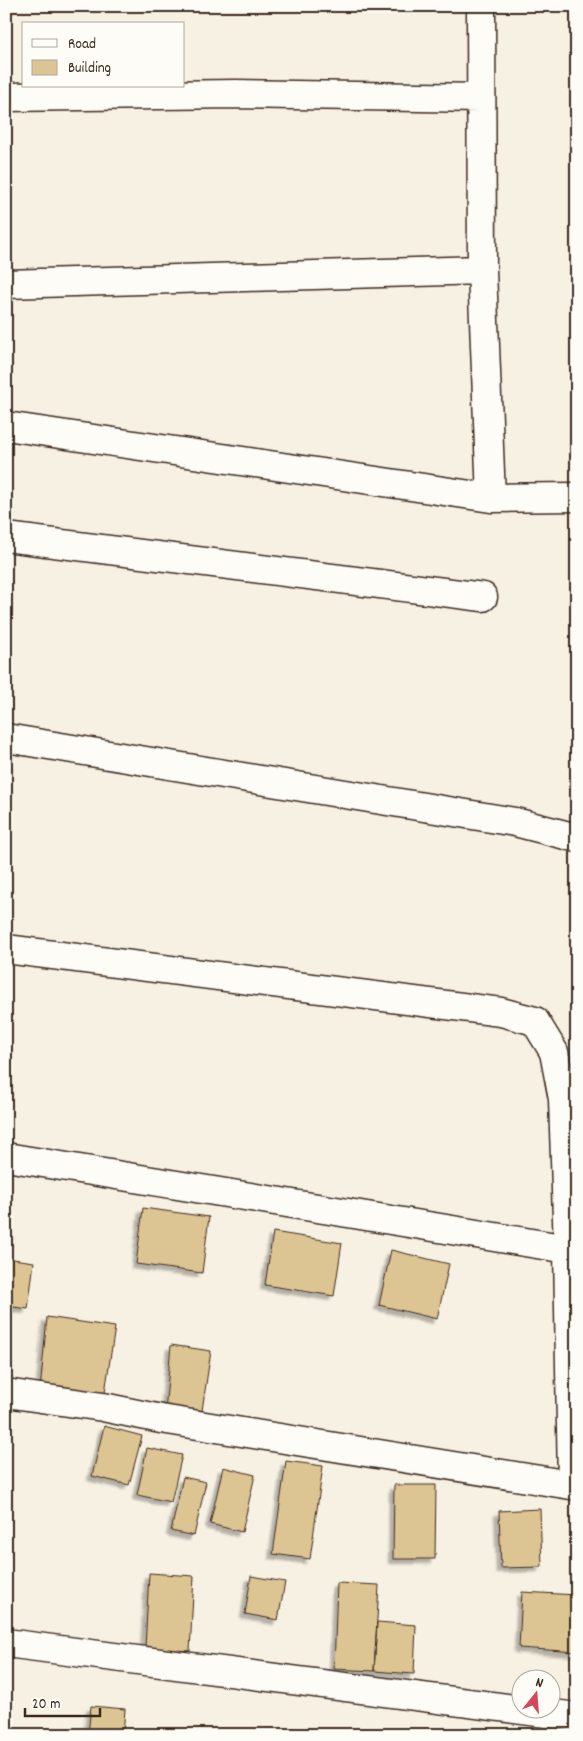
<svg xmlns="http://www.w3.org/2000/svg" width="583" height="1741" font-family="Dekko,sans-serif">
	<defs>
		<filter id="shadow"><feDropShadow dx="-4.5" dy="4.5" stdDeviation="1" flood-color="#0004"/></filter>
	</defs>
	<rect width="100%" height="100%" fill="#f7f1e3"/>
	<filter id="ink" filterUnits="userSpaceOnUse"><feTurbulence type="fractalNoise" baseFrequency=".02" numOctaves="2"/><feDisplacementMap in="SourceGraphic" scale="10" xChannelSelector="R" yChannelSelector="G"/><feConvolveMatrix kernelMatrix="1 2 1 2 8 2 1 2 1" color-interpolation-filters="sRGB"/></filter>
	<g filter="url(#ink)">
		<path fill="#ddc493" stroke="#3b2a1e" filter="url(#shadow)" d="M143 1208 209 1217 202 1273 136 1264Z
			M273 1232 342 1243 334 1296 265 1285Z
			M391 1250 449 1264 437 1319 379 1305Z
			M6 1258 34 1262 28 1309 6 1306Z
			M47 1317 115 1327 104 1399 40 1390Z
			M171 1345 211 1351 201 1417 165 1412Z
			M104 1426 142 1436 129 1485 92 1476Z
			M147 1448 182 1455 171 1502 137 1495Z
			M286 1461 323 1466 310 1559 273 1554Z
			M223 1467 255 1475 242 1532 210 1524Z
			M183 1477 206 1482 194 1536 171 1531Z
			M394 1485H436L435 1559H393Z
			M540 1509 542 1567 501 1568 499 1511Z
			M149 1573 194 1576 190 1651 145 1648Z
			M251 1576 285 1582 278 1620 245 1614Z
			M337 1583 379 1585 374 1671 334 1669Z
			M522 1592 577 1595V1652L519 1648Z
			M377 1622 416 1625 414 1674 374 1671Z
			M91 1706 125 1709 123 1735H88Z"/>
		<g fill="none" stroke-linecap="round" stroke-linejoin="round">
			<g stroke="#3b2a1e" stroke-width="31">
				<path id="minor" d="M481 6 482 270 491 498
					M6 97 236 94 481 98
					M6 284 482 270
					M6 426 491 498 577 497
					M6 537 483 597
					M6 738 515 822 577 838
					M6 949 501 1012 535 1021 554 1052 563 1099 568 1249 572 1484
					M6 1157 568 1249
					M6 1393 103 1407 161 1419 577 1486
					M6 1643 577 1717"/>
			</g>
			<use href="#minor" stroke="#fdfcf7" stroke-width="28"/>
		</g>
	</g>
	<rect width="583" height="1741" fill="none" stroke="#fdfcf7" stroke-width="25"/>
	<rect x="12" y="12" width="558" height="1716" fill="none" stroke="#3b2a1e" stroke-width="2" filter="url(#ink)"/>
	<rect x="22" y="22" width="162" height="65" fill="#fdfcf7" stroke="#afa8a0"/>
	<rect x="32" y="39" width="25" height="8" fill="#fdfcf7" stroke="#afa8a0"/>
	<text x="68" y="48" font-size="15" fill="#3b2a1e">Road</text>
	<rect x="32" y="60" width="25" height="15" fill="#ddc493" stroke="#afa8a0"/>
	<text x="68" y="72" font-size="15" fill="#3b2a1e">Building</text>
	<g transform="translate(536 1694) rotate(17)"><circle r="24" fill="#fdfcf7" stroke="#afa8a0"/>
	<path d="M0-4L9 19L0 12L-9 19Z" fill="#d1495b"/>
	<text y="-8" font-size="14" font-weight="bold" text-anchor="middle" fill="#3b2a1e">N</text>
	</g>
	<path d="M25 1708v8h75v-8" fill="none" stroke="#3b2a1e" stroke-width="2.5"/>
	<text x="32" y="1708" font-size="15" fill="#3b2a1e" stroke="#fdfcf7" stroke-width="4" paint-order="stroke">20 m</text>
</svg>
